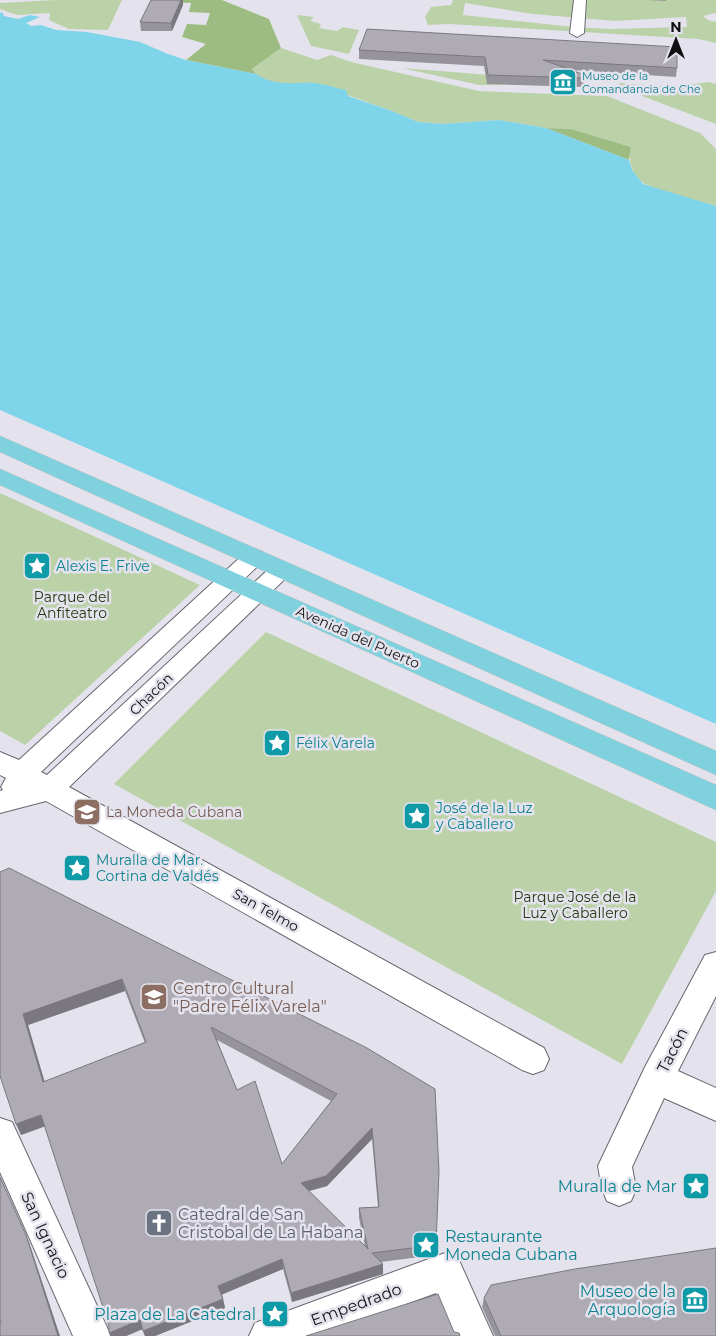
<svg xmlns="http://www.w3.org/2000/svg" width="716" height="1336" font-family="Montserrat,sans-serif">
	<rect width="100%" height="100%" fill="#e4e3ed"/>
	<path fill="#bbd2a9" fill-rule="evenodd" d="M55 0H122L108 30 69 29 49 20 50 13 17 15 0 9V3Z
		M452 0H716V13L703 16 708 20 716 22V43L698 39 449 24 428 25 425 17 431 7 451 5 453 1ZM465 3 533 14 614 21 686 17 687 27 610 29 573 27 463 15Z
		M297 15 314 17 310 21 321 24 319 28 337 31 343 27 359 30 349 54 311 46Z
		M281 48 317 60 331 55 351 62 479 91 607 96 700 133 716 149V206C704 202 648 188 642 182 631 172 628 162 631 147L571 129 546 128 499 120 443 124 418 122 392 111 314 83 296 85 267 81 256 74 252 69Z
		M402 68 503 76 502 85H479Z
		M708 82 716 84V124L621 88 619 83 676 87Z
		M0 493 200 585 25 745 0 731Z
		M266 632 716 842V891L622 1064 114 784Z"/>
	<path fill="#9cbc82" d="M155 0H222L269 19 281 48 252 69 256 74 186 60 206 44 182 37 187 24 206 25 210 13 189 12 191 3 156 2Z
		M546 128 571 129 631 147 629 160Z"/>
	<path fill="#7ed4e8" d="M2 12 4 16 18 19 30 15 40 17 26 23 31 26 41 25 56 30 87 32 140 42 168 54 186 60 256 74C276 87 292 82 314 83 325 84 336 88 346 90L348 96 392 111 418 122 443 124 499 120 546 128 629 160 632 170 643 184 716 206V724L0 410V13Z"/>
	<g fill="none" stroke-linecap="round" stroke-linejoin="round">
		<g stroke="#686770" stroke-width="2">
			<path id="minor" d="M574 0H586L584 33 577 37 570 33Z
				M254 549 262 552 265 557 262 562 41 772 47 775 273 565 281 562 289 565 293 570 289 575 69 787 544 1048 549 1059 544 1070 533 1074 522 1070 46 801 0 813V791L3 790 1 787 6 778 0 775V752L19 760 246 552Z
				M716 952V996L678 1071 716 1088V1121L664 1098 632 1167 636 1189 631 1201 619 1206 607 1201 602 1189 598 1166 645 1067 705 955Z
				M0 1118 12 1122 111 1336H73L0 1172Z
				M445 1253 458 1258 493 1336H455L436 1293 319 1336H249L255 1323Z"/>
		</g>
		<g stroke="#c1c1c2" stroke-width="1">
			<path id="major" d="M0 436 716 751V775L0 452Z
				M0 469 716 785V810L0 485Z"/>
		</g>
		<use href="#minor" fill="#fff" fill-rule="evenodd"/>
		<use href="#major" fill="#80d1de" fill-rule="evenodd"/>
	</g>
	<path fill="#96939b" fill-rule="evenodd" d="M151 0H183V5L172 31H141L140 22Z
		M647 0H666V1Z
		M367 29 677 68 676 77 571 70 585 75 583 87 487 84 484 66 359 59V50Z
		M0 872 435 1089 436 1245 435 1255 381 1262 383 1264V1274L292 1302 283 1269 222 1294 225 1308 155 1336H145L142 1329 126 1336 109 1326 45 1126 21 1135ZM125 991 145 1043 44 1082 28 1025ZM217 1040 331 1101 282 1164 237 1090ZM372 1139 378 1207 359 1208V1218L365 1247 309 1191 327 1186Z
		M484 1298 716 1336H495L482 1307Z"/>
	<path fill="#7a787e" d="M181 0H183V5L172 31 171 23Z
		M122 979 125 991 28 1025 48 1093 43 1082 23 1014Z
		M41 1115 46 1126 21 1135 16 1124Z
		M372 1128V1139L327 1186 302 1193 301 1183Z
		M0 1177 29 1242 60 1336H58Z
		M282 1259 283 1269 221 1295 218 1286Z
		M383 1264V1274L292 1302 291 1293Z
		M223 1299 225 1308 155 1336H145L143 1331Z
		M140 1320 143 1329 126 1336H110L109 1333Z"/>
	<path fill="#afabb4" stroke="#7a787e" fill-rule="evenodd" d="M151 0H181L171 23 140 22Z
		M367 29 677 47V68L543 60 585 75 584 78 488 75 485 57 359 50Z
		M9 868 367 1048 435 1089 439 1171 436 1245 372 1253 383 1264 291 1293 282 1259 218 1286 223 1299 143 1331 140 1320 109 1333V1326L41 1115 16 1124 0 1076V872ZM122 979 146 1042 43 1082 23 1014ZM211 1027 337 1094 282 1164 255 1081 237 1090ZM372 1128 379 1207 359 1208 368 1249 301 1183 326 1176Z
		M0 1177 26 1235 58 1336H0V1323L1 1322 0 1318Z
		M716 1248V1336H501L484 1298 491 1285 575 1269Z
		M438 1294 454 1332 459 1333 460 1336H306Z"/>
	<defs>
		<g id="museum-square" transform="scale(1.4375)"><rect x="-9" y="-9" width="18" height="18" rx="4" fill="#0f9aa8" stroke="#e4e3ed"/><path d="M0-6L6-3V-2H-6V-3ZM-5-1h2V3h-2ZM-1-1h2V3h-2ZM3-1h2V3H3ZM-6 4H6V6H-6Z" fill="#fff"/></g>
		<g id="sight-square" transform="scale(1.4375)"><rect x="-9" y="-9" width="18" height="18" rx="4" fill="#0f9aa8" stroke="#e4e3ed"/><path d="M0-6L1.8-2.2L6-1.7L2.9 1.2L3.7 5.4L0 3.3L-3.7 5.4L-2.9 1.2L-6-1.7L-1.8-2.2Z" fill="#fff"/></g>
		<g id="school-square" transform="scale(1.4375)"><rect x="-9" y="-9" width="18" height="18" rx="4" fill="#8d6e63" stroke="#e4e3ed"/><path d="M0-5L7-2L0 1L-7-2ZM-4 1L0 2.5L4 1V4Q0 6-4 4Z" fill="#fff"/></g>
		<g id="university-square" transform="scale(1.4375)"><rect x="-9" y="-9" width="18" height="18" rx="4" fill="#8d6e63" stroke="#e4e3ed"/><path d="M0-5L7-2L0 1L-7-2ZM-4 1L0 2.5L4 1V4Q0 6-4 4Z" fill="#fff"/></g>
		<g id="church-square" transform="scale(1.4375)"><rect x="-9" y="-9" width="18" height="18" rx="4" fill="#6b7280" stroke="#e4e3ed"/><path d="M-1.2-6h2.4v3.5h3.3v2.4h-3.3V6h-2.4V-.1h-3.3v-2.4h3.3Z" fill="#fff"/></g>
	</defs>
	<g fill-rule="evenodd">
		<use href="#museum-square" x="563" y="82"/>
		<use href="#sight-square" x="37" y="566"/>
		<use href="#sight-square" x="277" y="743"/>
		<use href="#school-square" x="87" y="812"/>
		<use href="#sight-square" x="417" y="816"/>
		<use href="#sight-square" x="77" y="868"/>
		<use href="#university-square" x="154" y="997"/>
		<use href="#sight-square" x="696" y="1186"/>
		<use href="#church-square" x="159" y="1223"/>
		<use href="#sight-square" x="426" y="1245"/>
		<use href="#museum-square" x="695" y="1300"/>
		<use href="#sight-square" x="275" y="1314"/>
	</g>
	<g text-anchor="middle" stroke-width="5" stroke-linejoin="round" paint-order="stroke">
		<g font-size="11" fill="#0d838f" stroke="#e4e3ed" text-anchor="start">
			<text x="582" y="80">Museo de la<tspan x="582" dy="13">Comandancia de Che</tspan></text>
		</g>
		<g font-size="14" fill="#0d838f" stroke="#e4e3ed" text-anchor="start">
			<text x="56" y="571">Alexis E. Frive</text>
			<text x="296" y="748">Félix Varela</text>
			<text x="436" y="813">José de la Luz<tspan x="436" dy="16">y Caballero</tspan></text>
			<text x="96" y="865">Muralla de Mar.<tspan x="96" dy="16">Cortina de Valdés</tspan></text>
		</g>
		<g font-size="14" fill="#253a10" stroke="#e4e3ed">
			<text x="72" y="602">Parque del<tspan x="72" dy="16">Anfiteatro</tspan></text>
			<text x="575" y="902">Parque José de la<tspan x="575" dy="16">Luz y Caballero</tspan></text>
		</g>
		<g font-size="14" fill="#101013" stroke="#e4e3ed">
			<text transform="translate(358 637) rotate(24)" y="5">Avenida del Puerto</text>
			<text transform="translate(151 694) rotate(-44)" y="5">Chacón</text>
			<text transform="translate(266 910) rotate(29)" y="5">San Telmo</text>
		</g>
		<g font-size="14" fill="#785e54" stroke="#e4e3ed" text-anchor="start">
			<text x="106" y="817">La Moneda Cubana</text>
		</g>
		<g font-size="16" fill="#785e54" stroke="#e4e3ed" text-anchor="start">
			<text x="173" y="994">Centro Cultural<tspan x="173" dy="18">"Padre Félix Varela"</tspan></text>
		</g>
		<g font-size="16" fill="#101013" stroke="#e4e3ed">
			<text transform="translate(672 1050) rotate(-63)" y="6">Tacón</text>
			<text transform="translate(46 1235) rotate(65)" y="6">San Ignacio</text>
			<text transform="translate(356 1304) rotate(-20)" y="6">Empedrado</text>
		</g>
		<g font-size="16" fill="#0d838f" stroke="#e4e3ed" text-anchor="end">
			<text x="677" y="1192">Muralla de Mar</text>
			<text x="445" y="1242" text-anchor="start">Restaurante<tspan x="445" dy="18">Moneda Cubana</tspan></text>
			<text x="676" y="1297">Museo de la<tspan x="676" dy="18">Arquología</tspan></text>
			<text x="256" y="1320">Plaza de La Catedral</text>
		</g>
		<g font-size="16" fill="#5b616d" stroke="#e4e3ed" text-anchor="start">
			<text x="178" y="1220">Catedral de San<tspan x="178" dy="18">Cristobal de La Habana</tspan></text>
		</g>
	</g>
	<g transform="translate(676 40)" stroke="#e4e3ed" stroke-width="4" paint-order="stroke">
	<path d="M0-4L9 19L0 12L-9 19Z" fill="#101013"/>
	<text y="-8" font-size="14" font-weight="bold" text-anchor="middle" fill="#101013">N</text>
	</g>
</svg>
